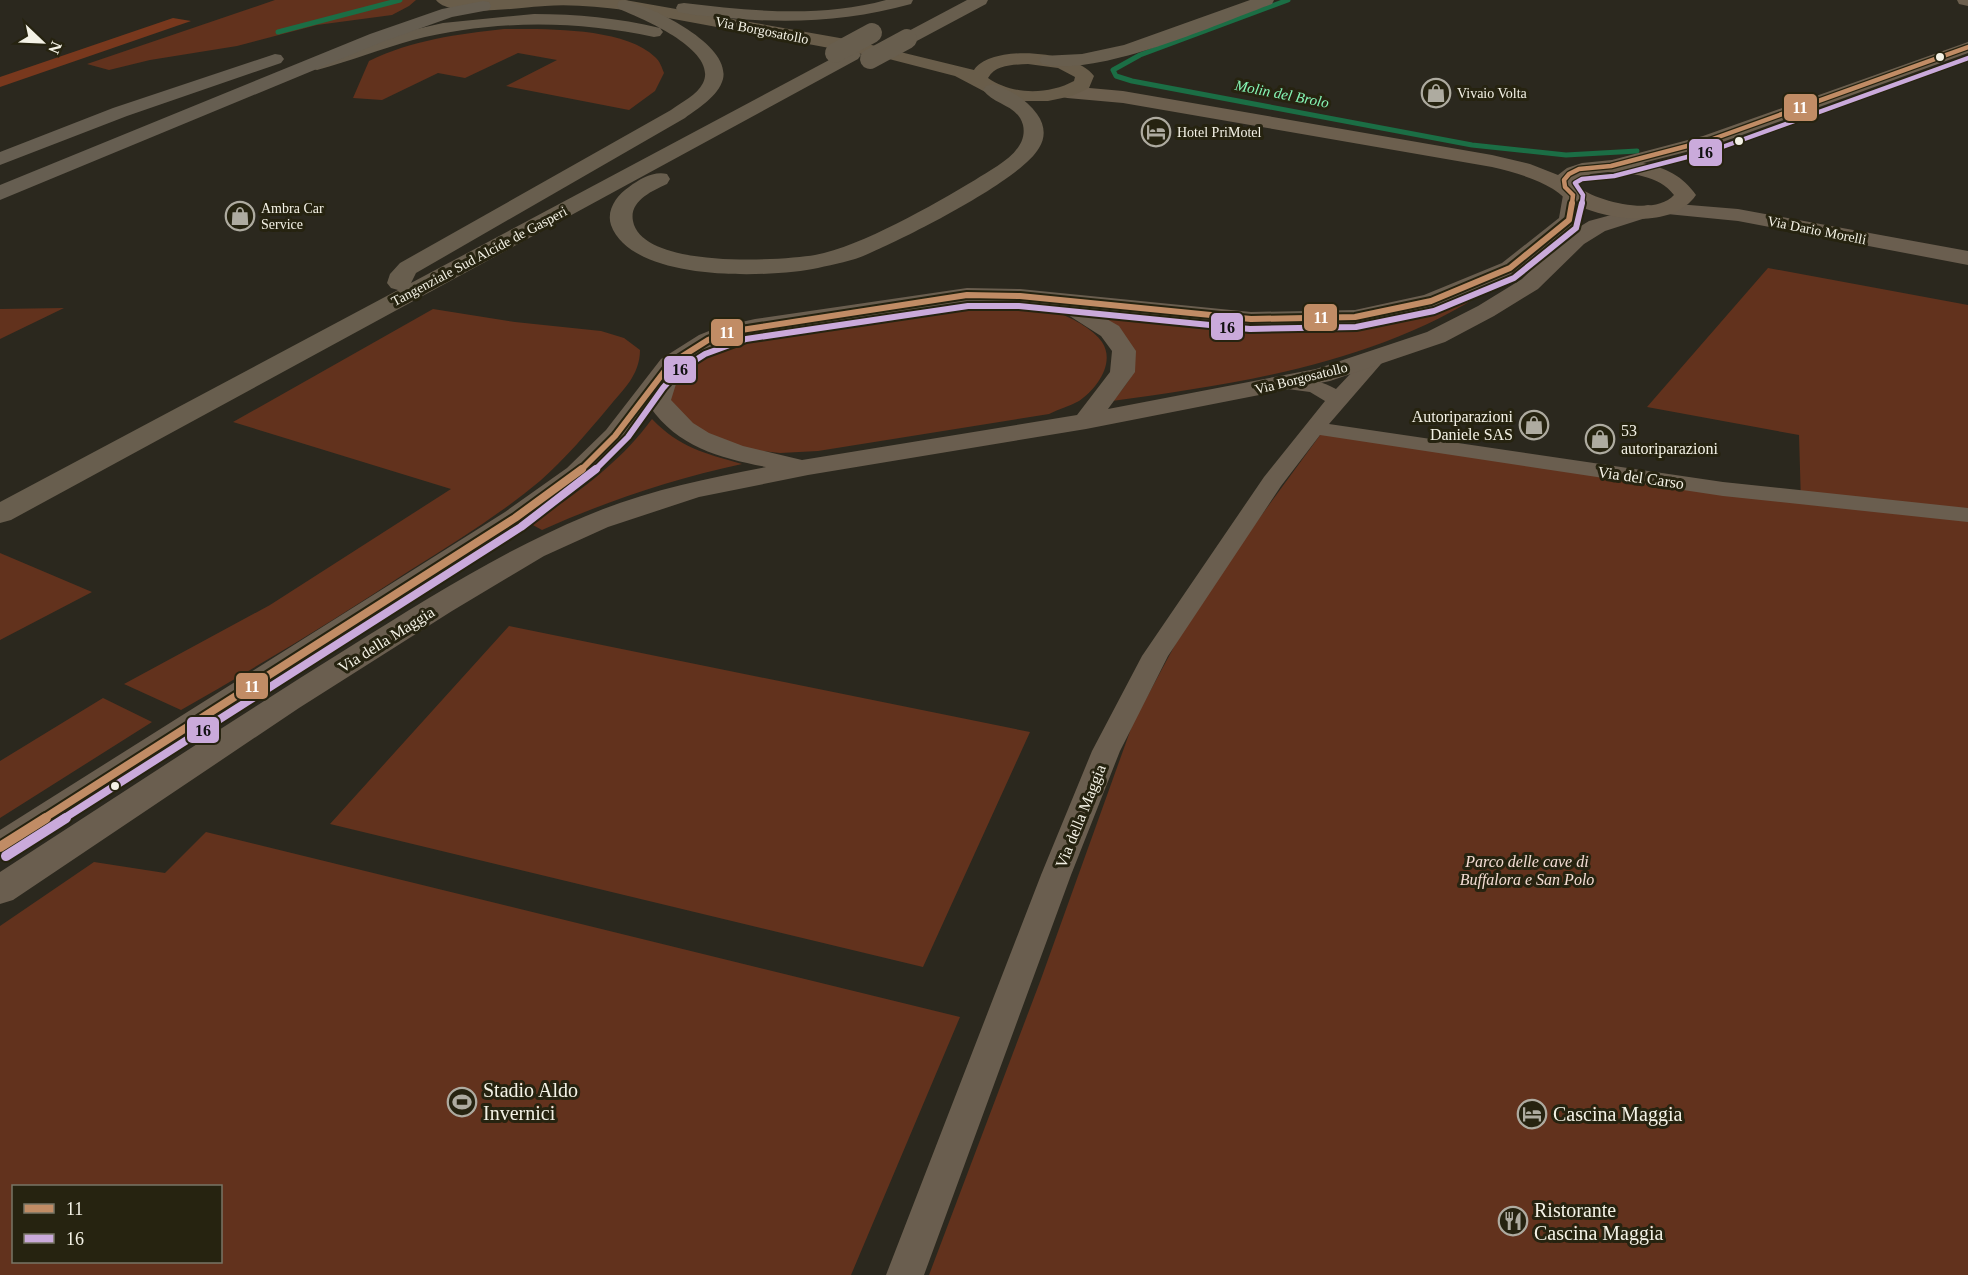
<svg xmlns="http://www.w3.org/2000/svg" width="1968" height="1275" font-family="'Times New Roman',serif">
	<rect width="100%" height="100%" fill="#2b281e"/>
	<path fill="#62321d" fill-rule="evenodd" d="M275 0H416L409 6 392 15 317 25 237 46 150 60 109 70 87 64Z
		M504 29C545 29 624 27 655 57 660 61 662 68 664 73L655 91 629 110 506 86 557 60 518 53 465 78 438 73 382 100 353 98 369 61C412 40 458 34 504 29Z
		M1768 268 1968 305V1275H929L1041 979 1133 723 1198 602 1326 427 1801 503 1799 435 1647 407Z
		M1482 286 1491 288C1379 363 1242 383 1112 401 1156 355 1130 344 1091 311 1218 324 1365 352 1482 286Z
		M988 302C1013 304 1037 306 1061 314 1074 319 1094 330 1102 342 1116 363 1096 390 1079 401 1070 406 1059 409 1049 414L818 451 780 453 745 449 692 429 670 401C671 363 700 352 731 339L955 303Z
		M64 308 0 339V309Z
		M433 309 515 322 601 331 624 338 640 350C640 375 623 390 608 408 587 433 565 459 540 481 499 515 454 543 409 571 335 620 258 666 181 710L124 684 270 605 451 489 233 422Z
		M652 419C680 448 704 453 742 464 672 479 607 501 542 530L531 524C576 494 620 463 652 419Z
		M0 553 92 592 0 640Z
		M509 626 1030 732 923 967 330 824Z
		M103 698 152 722 0 818V761Z
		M206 832 960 1017 851 1275H0V926L94 862 165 873ZM14 1186H220V1262H14Z"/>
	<path fill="#78381d" d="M173 18 191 21 0 87V77Z"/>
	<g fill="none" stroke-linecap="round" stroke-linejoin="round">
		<path stroke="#1b6e45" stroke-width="5" d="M1288 0 1140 55 1113 70 1116 76 1132 81 1472 145 1566 155 1637 151
			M278 32 400 0"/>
		<path fill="#6a5e4f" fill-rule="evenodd" d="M1377 351 1384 353 1387 357 1329 424 1723 482 1968 508V522L1723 496 1320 435 1281 486 1168 656 1120 751 1071 875 924 1275H886L1041 875 1092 751 1142 656 1264 477 1325 401 1310 392 1280 388 1277 384 1280 380C1298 375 1320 380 1336 389L1370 353Z"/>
		<path fill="#6a5e4f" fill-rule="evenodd" d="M1573 189 1580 191 1583 195 1580 220 1577 225 1518 273 1439 306 1355 324 1251 326 1091 310 1119 326 1136 351 1135 372 1108 409 1316 369 1427 332 1478 306 1522 279 1568 234 1589 221 1648 205 1656 207 1665 203 1738 209 1968 251V265L1738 221 1657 213 1655 215 1605 231 1584 244 1538 289 1494 316 1445 342 1330 381 1086 429 808 475 699 497 608 527 544 556 452 611 299 708 13 900 0 904V872C116 797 231 721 348 648 425 600 502 551 586 516 644 491 705 479 766 467 720 458 678 447 650 407L624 442 587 480 525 524 13 856 0 860V830L505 512 567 468 606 430 661 359 699 335 719 327 755 319 967 288 1020 289 1251 312 1355 310 1424 295 1502 263 1559 218 1563 195 1566 191ZM967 302 1054 306 1101 336 1112 351 1110 372 1077 415 802 460 743 446 709 433 693 423 671 400 681 368 717 345 735 338Z"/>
		<path fill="#6c5f4e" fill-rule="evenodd" d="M1957 0H1968V6L1959 4Z
			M1968 42V53L1717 144 1643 163C1666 168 1683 176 1696 195 1672 230 1610 220 1576 205 1567 201 1561 194 1553 189 1535 178 1513 172 1492 167L1123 103 1067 98 1060 96 1057 92 1060 88 1067 86 1123 91 1492 155 1530 164 1558 175 1567 168 1582 163 1612 160 1703 136ZM1608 172C1630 173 1659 175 1674 195 1654 217 1595 201 1575 185V182L1591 174Z"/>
		<path fill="#695d4a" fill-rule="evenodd" d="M436 0H625L851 40 974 70C992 43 1077 51 1094 76L1089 88 1072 96 1048 101H1020L991 95 955 76 889 59 625 10C599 7 572 4 545 6 523 7 450 19 436 0ZM1028 64 1058 68 1075 77 1074 81C1048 95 1012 95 988 78 996 64 1014 65 1028 64Z"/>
		<path fill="#685e4e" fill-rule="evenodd" d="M625 0C652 7 731 44 723 79 718 97 698 108 685 118L416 273 411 283 846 51H858L861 55 858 59 11 520 0 523V502L398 290 391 288 387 283 390 274 400 263 671 110C682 102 697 95 703 83 719 50 641 18 619 9L617 5 619 1Z
			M886 0H913L911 4C850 21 791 24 728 18 712 16 694 16 678 12L676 8 678 4 684 3C751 11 820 18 886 0Z
			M967 0H988L986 4 913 43H901L898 39 901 35Z
			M1250 0H1274L1272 4C1217 24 1097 78 1042 64L1039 60 1042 56 1082 54 1124 45Z
			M534 14C577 14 618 18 660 28L663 32 660 36 654 37C574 20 493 20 413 40 381 49 350 61 317 70L310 68 308 64 310 60 395 34 443 23Z
			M993 84C1010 89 1027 100 1037 114 1045 125 1046 137 1039 148 1021 180 907 237 870 253 854 261 835 264 818 268 770 278 632 283 611 225 606 210 617 195 629 187 640 179 653 171 667 174L670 179 667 184C652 191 629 201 633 221 642 269 779 261 815 255 862 246 933 205 975 180 993 168 1029 152 1023 125 1018 105 994 105 983 90L986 86Z"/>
		<path fill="#665e51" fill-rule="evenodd" d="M483 1 489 2 491 6 489 10 452 17 382 42 0 200V185L370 34 442 9Z
			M275 54 281 55 284 59 281 63 127 116 0 165V152L113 108Z"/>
		<path stroke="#685e4e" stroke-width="20" d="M835 53 872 33
			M870 59 907 39"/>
		<g stroke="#262310" stroke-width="7">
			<path id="bus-1-far3" d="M1573 195 1565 187 1564 180 1569 174 1579 169 1611 166 1710 140 1968 47
				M1572 204 1573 195"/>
		</g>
		<g stroke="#262310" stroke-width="10">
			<path id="bus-1-far2" d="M580 471 615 436 670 364 708 340 728 332 967 295 1020 296 1251 319 1355 317 1431 301 1510 268 1569 220 1572 203"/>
		</g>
		<g stroke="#262310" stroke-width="12">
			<path id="bus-1-far1" d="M43 819 515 518 582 469"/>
		</g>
		<g stroke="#262310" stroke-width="14">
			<path id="bus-1" d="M0 847 46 818"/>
		</g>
		<g stroke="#262310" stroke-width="7">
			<path id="bus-2-far3" d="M1582 204 1583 195 1575 183 1582 179 1614 176 1714 150 1968 58"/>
		</g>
		<g stroke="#262310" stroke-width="10">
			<path id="bus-2-far2" d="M594 471 628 437 663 388 677 372 705 354 746 339 968 306H1019L1250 329 1356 327 1434 311 1514 278 1576 228 1582 203"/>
		</g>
		<g stroke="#262310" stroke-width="12">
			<path id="bus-2-far1" d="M63 819 521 527 596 469"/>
		</g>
		<g stroke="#262310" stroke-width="14">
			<path id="bus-2" d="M6 856 66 818"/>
		</g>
		<use href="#bus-1-far3" stroke="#c18c65" stroke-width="4.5"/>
		<use href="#bus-1-far2" stroke="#c18c65" stroke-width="6"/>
		<use href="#bus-1-far1" stroke="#c18c65" stroke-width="8"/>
		<use href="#bus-1" stroke="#c18c65" stroke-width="10"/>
		<use href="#bus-2-far3" stroke="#caaadb" stroke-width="4.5"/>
		<use href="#bus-2-far2" stroke="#caaadb" stroke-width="6"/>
		<use href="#bus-2-far1" stroke="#caaadb" stroke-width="8"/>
		<use href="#bus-2" stroke="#caaadb" stroke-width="10"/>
	</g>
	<defs>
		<g id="shop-ring" transform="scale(1.5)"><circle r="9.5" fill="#262310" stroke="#aeaba0" stroke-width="1.5"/><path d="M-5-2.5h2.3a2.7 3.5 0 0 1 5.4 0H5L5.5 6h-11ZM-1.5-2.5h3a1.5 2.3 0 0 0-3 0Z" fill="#aeaba0"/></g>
		<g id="hotel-ring" transform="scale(1.5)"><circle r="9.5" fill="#262310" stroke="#aeaba0" stroke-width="1.5"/><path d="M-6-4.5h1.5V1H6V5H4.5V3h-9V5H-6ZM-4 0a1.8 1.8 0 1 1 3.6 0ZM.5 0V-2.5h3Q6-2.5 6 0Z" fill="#aeaba0"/></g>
		<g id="stadium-ring" transform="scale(1.5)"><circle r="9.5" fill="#262310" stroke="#aeaba0" stroke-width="1.5"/><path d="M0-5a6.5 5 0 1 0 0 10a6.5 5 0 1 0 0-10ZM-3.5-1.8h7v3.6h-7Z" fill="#aeaba0"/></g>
		<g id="restaurant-ring" transform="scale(1.5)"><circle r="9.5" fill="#262310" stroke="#aeaba0" stroke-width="1.5"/><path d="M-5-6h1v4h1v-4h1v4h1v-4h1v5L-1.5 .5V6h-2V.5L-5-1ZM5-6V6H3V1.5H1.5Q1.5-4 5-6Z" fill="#aeaba0"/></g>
	</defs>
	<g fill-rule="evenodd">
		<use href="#shop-ring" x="1436" y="93"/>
		<use href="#hotel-ring" x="1156" y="132"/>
		<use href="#shop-ring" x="240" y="216"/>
		<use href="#shop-ring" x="1534" y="425"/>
		<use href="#shop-ring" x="1600" y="439"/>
		<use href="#stadium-ring" x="462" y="1102"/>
		<use href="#hotel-ring" x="1532" y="1114"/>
		<use href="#restaurant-ring" x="1513" y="1221"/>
	</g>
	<g fill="#f4f2e6" stroke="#262310" stroke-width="2">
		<circle cx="1940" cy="57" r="5"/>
		<circle cx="1739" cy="141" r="5"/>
		<circle cx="115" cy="786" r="5"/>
	</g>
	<g text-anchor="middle" stroke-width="6" stroke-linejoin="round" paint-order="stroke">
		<g font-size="14" fill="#f4f2e6" stroke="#262310">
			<text transform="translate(762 30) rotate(11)" y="5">Via Borgosatollo</text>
			<text transform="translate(1817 230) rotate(11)" y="5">Via Dario Morelli</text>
			<text transform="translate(479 256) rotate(-28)" y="5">Tangenziale Sud Alcide de Gasperi</text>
			<text transform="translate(1301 378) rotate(-14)" y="5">Via Borgosatollo</text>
		</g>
		<g font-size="14" fill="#f4f2e6" stroke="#262310" text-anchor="start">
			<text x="1457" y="98">Vivaio Volta</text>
			<text x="1177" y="137">Hotel PriMotel</text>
			<text x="261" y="213">Ambra Car<tspan x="261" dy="16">Service</tspan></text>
		</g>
		<g font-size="15" font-style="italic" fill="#86f8b6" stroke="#262310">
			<text transform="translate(1282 94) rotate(11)" y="5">Molin del Brolo</text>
		</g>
		<g font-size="16" fill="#f4f2e6" stroke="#262310" text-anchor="end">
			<text x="1513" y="422">Autoriparazioni<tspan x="1513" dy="18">Daniele SAS</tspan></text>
			<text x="1621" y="436" text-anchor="start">53<tspan x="1621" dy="18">autoriparazioni</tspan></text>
		</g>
		<g font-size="16" fill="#f4f2e6" stroke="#262310">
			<text transform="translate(1641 477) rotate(8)" y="6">Via del Carso</text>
			<text transform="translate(386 639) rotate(-32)" y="6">Via della Maggia</text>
			<text transform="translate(1080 816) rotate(-68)" y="6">Via della Maggia</text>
		</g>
		<g font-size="16" font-style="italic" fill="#f4ddd4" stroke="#262310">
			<text x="1527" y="867">Parco delle cave di<tspan x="1527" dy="18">Buffalora e San Polo</tspan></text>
		</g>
		<g font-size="20" fill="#f4f2e6" stroke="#262310" text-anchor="start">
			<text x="483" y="1097">Stadio Aldo<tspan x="483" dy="23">Invernici</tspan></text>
			<text x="1553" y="1121">Cascina Maggia</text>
			<text x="1534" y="1217">Ristorante<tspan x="1534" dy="23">Cascina Maggia</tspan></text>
		</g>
	</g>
	<g stroke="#262310" stroke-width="2">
		<rect x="1783" y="93" width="35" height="29" rx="6" fill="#c18c65"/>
		<rect x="1688" y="138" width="35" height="29" rx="6" fill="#caaadb"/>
		<rect x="1303" y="303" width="35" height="29" rx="6" fill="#c18c65"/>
		<rect x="1210" y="312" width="34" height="29" rx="6" fill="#caaadb"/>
		<rect x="710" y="318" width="34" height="29" rx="6" fill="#c18c65"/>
		<rect x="663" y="355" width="34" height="29" rx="6" fill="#caaadb"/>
		<rect x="235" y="672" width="34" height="28" rx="6" fill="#c18c65"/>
		<rect x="186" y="716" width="34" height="28" rx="6" fill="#caaadb"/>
	</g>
	<g font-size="16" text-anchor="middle" font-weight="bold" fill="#fff">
		<text x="1800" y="113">11</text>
		<text x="1321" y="323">11</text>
		<text x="727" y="338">11</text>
		<text x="252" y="692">11</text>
	</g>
	<g font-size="16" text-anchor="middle" font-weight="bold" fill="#111">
		<text x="1705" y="158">16</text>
		<text x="1227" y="333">16</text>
		<text x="680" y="375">16</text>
		<text x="203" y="736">16</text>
	</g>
	<rect x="12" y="1185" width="210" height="78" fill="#262310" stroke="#787666" stroke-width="1.5"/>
	<rect x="24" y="1204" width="30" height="9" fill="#c18c65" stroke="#787666" stroke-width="1.5"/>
	<text x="66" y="1215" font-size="18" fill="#f4f2e6">11</text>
	<rect x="24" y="1234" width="30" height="9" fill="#caaadb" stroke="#787666" stroke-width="1.5"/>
	<text x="66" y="1245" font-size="18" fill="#f4f2e6">16</text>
	<g transform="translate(42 42) rotate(113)" stroke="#262310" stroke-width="4.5" paint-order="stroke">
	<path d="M0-4.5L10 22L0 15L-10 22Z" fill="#f4f2e6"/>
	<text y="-9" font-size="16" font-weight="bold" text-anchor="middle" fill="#f4f2e6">N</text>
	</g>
</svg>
